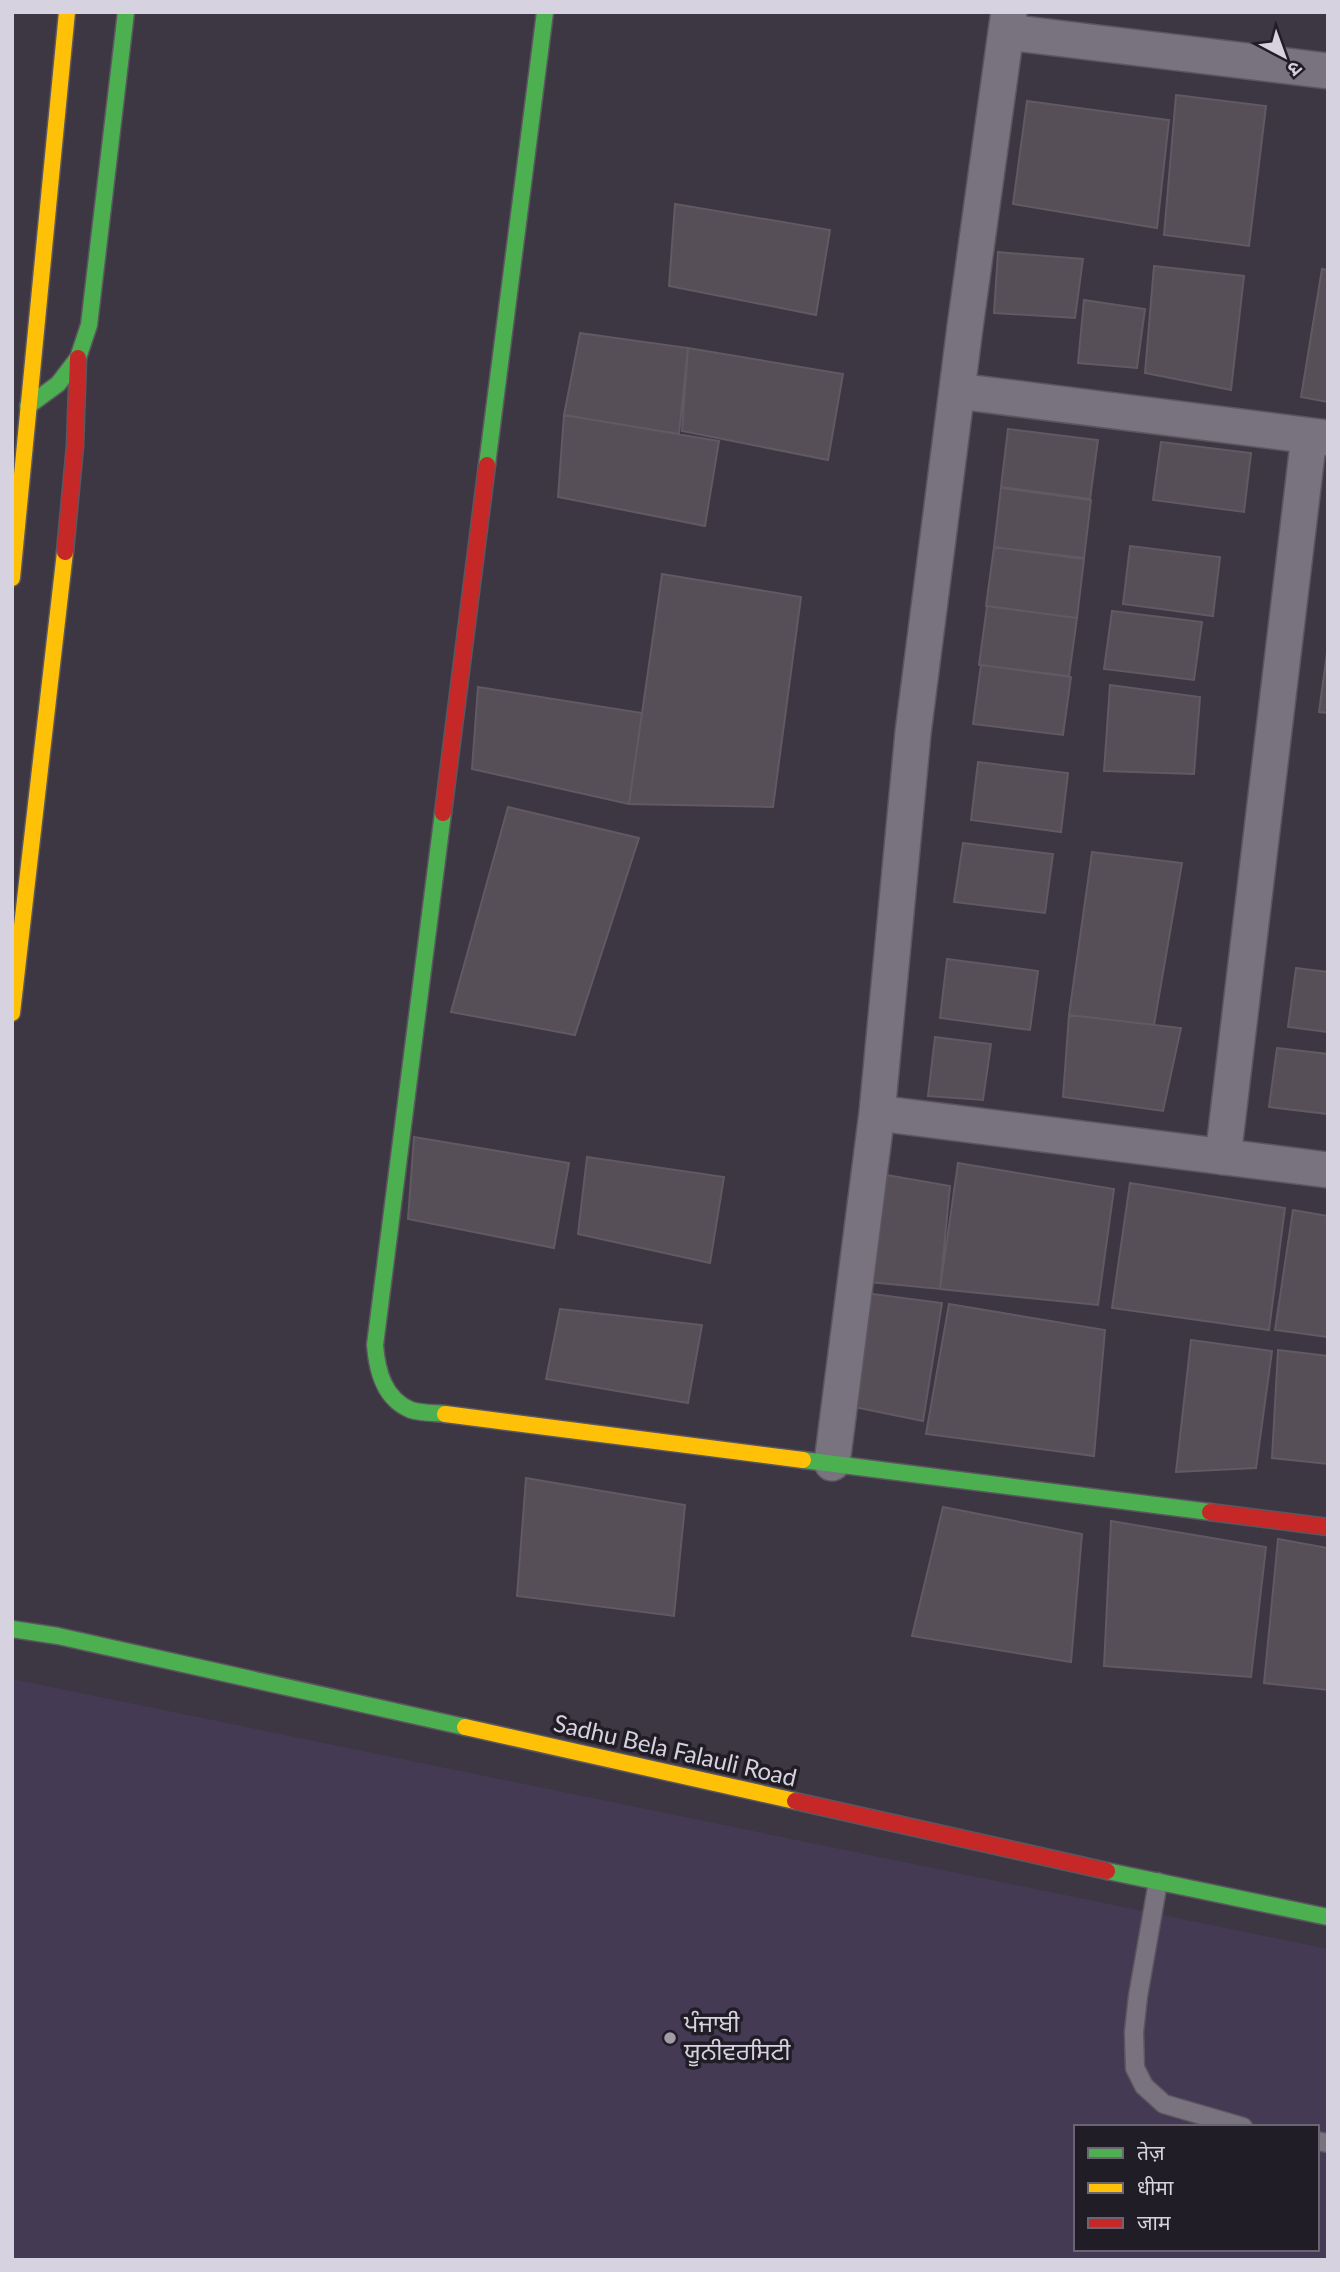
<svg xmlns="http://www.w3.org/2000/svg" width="1340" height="2272" font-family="Lato,'Noto Sans Devanagari','Noto Sans Gurmukhi',sans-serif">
	<rect width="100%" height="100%" fill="#3d3743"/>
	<path fill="#453a53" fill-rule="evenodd" d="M12 1679 1328 1949V2260H12ZM1076 2127H1317V2249H1076Z"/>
	<path fill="#564f58" stroke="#615a63" stroke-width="2" d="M1176 95 1266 106 1249 246 1164 235Z
		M1027 101 1169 120 1157 228 1013 204Z
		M675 204 830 230 816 315 669 286Z
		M998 252 1083 259 1075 318 994 313Z
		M1154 266 1244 276 1231 390 1145 373Z
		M1322 269 1328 270V402L1301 397Z
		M1084 300 1145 309 1137 368 1078 363Z
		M580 333 688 348 679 434 564 415Z
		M688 348 843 374 828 460 682 431Z
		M564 415 719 441 705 526 558 497Z
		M1008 429 1098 440 1090 499 1001 487Z
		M1161 442 1251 453 1244 512 1153 500Z
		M1001 488 1091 500 1084 558 994 547Z
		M1130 546 1220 557 1213 616 1123 604Z
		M994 547 1084 559 1077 618 986 606Z
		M662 574 801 597 773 807 629 804Z
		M987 606 1077 618 1069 676 979 665Z
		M1112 611 1202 622 1194 680 1104 669Z
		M1327 653H1328V713L1319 712Z
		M981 665 1071 677 1063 735 973 724Z
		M1110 685 1200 697 1194 774 1104 771Z
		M478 687 642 713 629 804 472 769Z
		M978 762 1068 773 1061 832 971 820Z
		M508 807 639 838 575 1035 451 1012Z
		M963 843 1053 854 1045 913 954 902Z
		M1092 852 1182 863 1154 1025 1069 1015Z
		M947 959 1038 971 1030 1030 940 1018Z
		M1296 968 1328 972V1032L1288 1027Z
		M1069 1015 1181 1028 1163 1111 1063 1097Z
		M935 1037 991 1044 983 1100 928 1096Z
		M1277 1048 1328 1054V1114L1269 1107Z
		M414 1137 569 1163 554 1248 408 1219Z
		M587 1157 724 1177 710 1263 578 1234Z
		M958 1163 1114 1189 1098 1305 940 1289Z
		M881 1174 950 1186 940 1289 869 1282Z
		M1130 1183 1285 1208 1269 1330 1112 1308Z
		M1293 1210 1328 1216V1337L1275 1330Z
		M865 1293 942 1303 923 1421 854 1407Z
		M949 1304 1105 1330 1094 1456 926 1434Z
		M560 1309 702 1325 688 1403 546 1379Z
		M1191 1340 1272 1351 1256 1468 1176 1472Z
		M1278 1350 1328 1356V1464L1272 1458Z
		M526 1478 685 1505 674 1616 517 1596Z
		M943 1507 1082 1534 1071 1662 912 1636Z
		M1111 1521 1266 1547 1251 1677 1104 1666Z
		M1278 1539 1328 1548V1690L1264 1683Z"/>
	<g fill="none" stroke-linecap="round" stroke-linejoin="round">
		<g stroke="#5b5660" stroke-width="21">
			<path id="lane" d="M1158 1882 1138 1996 1134 2032 1135 2068 1144 2086 1164 2104 1243 2127
				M1317 2141 1328 2143"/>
		</g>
		<g stroke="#5b5660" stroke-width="38">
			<path id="street" d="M1009 12 1006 32 1328 71
				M1006 32 965 327 913 733 877 1113 1328 1170
				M957 391 1328 438
				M1223 1157 1309 436
				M832 1463 877 1113"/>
		</g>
		<g stroke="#5b5660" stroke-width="19">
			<path id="fast" d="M28 406 58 384 78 358 89 325 126 12
				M487 465 545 12
				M443 813 375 1345C377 1371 384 1399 411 1410 421 1413 434 1413 445 1414
				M803 1460 1210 1512
				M12 1629 58 1636 465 1727
				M1107 1871 1328 1917"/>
		</g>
		<g stroke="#5b5660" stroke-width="19">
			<path id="slow" d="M12 578 67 12
				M12 1013 65 552
				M445 1414 803 1460
				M465 1727 795 1801"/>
		</g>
		<g stroke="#5b5660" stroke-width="19">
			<path id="jam" d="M65 552 75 446 78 358
				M443 813 487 465
				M1210 1512 1328 1527
				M795 1801 1107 1871"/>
		</g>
		<use href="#lane" stroke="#78737e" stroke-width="18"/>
		<use href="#street" stroke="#78737e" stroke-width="35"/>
		<use href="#fast" stroke="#4caf50" stroke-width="16"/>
		<use href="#slow" stroke="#ffc107" stroke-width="16"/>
		<use href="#jam" stroke="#c62828" stroke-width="16"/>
	</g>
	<circle fill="#a19ca8" stroke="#211d27" stroke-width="2.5" cx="670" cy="2038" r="7"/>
	<g text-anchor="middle" stroke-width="7" stroke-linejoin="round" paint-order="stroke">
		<g font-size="24" fill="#d7d2df" stroke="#211d27">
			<text transform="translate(675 1751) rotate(13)" y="8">Sadhu Bela Falauli Road</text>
		</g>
		<g font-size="24" fill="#d7d2df" stroke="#211d27" text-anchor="start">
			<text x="684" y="2032">ਪੰਜਾਬੀ<tspan x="684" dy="28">ਯੂਨੀਵਰਸਿਟੀ</tspan></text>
		</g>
	</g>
	<rect width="1340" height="2272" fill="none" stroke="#d7d2df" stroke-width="28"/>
	<rect x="1074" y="2125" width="245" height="126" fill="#211d27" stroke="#6a6571" stroke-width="2"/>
	<rect x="1088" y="2148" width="35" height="10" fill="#4caf50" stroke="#6a6571" stroke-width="2"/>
	<text x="1137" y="2160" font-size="21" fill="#d7d2df">तेज़</text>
	<rect x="1088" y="2183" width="35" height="10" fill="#ffc107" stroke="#6a6571" stroke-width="2"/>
	<text x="1137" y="2195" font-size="21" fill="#d7d2df">धीमा</text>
	<rect x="1088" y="2218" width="35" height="10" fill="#c62828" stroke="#6a6571" stroke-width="2"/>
	<text x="1137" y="2230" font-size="21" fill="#d7d2df">जाम</text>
	<g transform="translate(1284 56) rotate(139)" stroke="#211d27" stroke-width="5" paint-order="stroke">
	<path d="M0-5L12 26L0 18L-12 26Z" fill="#d7d2df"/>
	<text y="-10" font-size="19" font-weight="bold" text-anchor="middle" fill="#d7d2df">उ</text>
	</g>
</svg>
